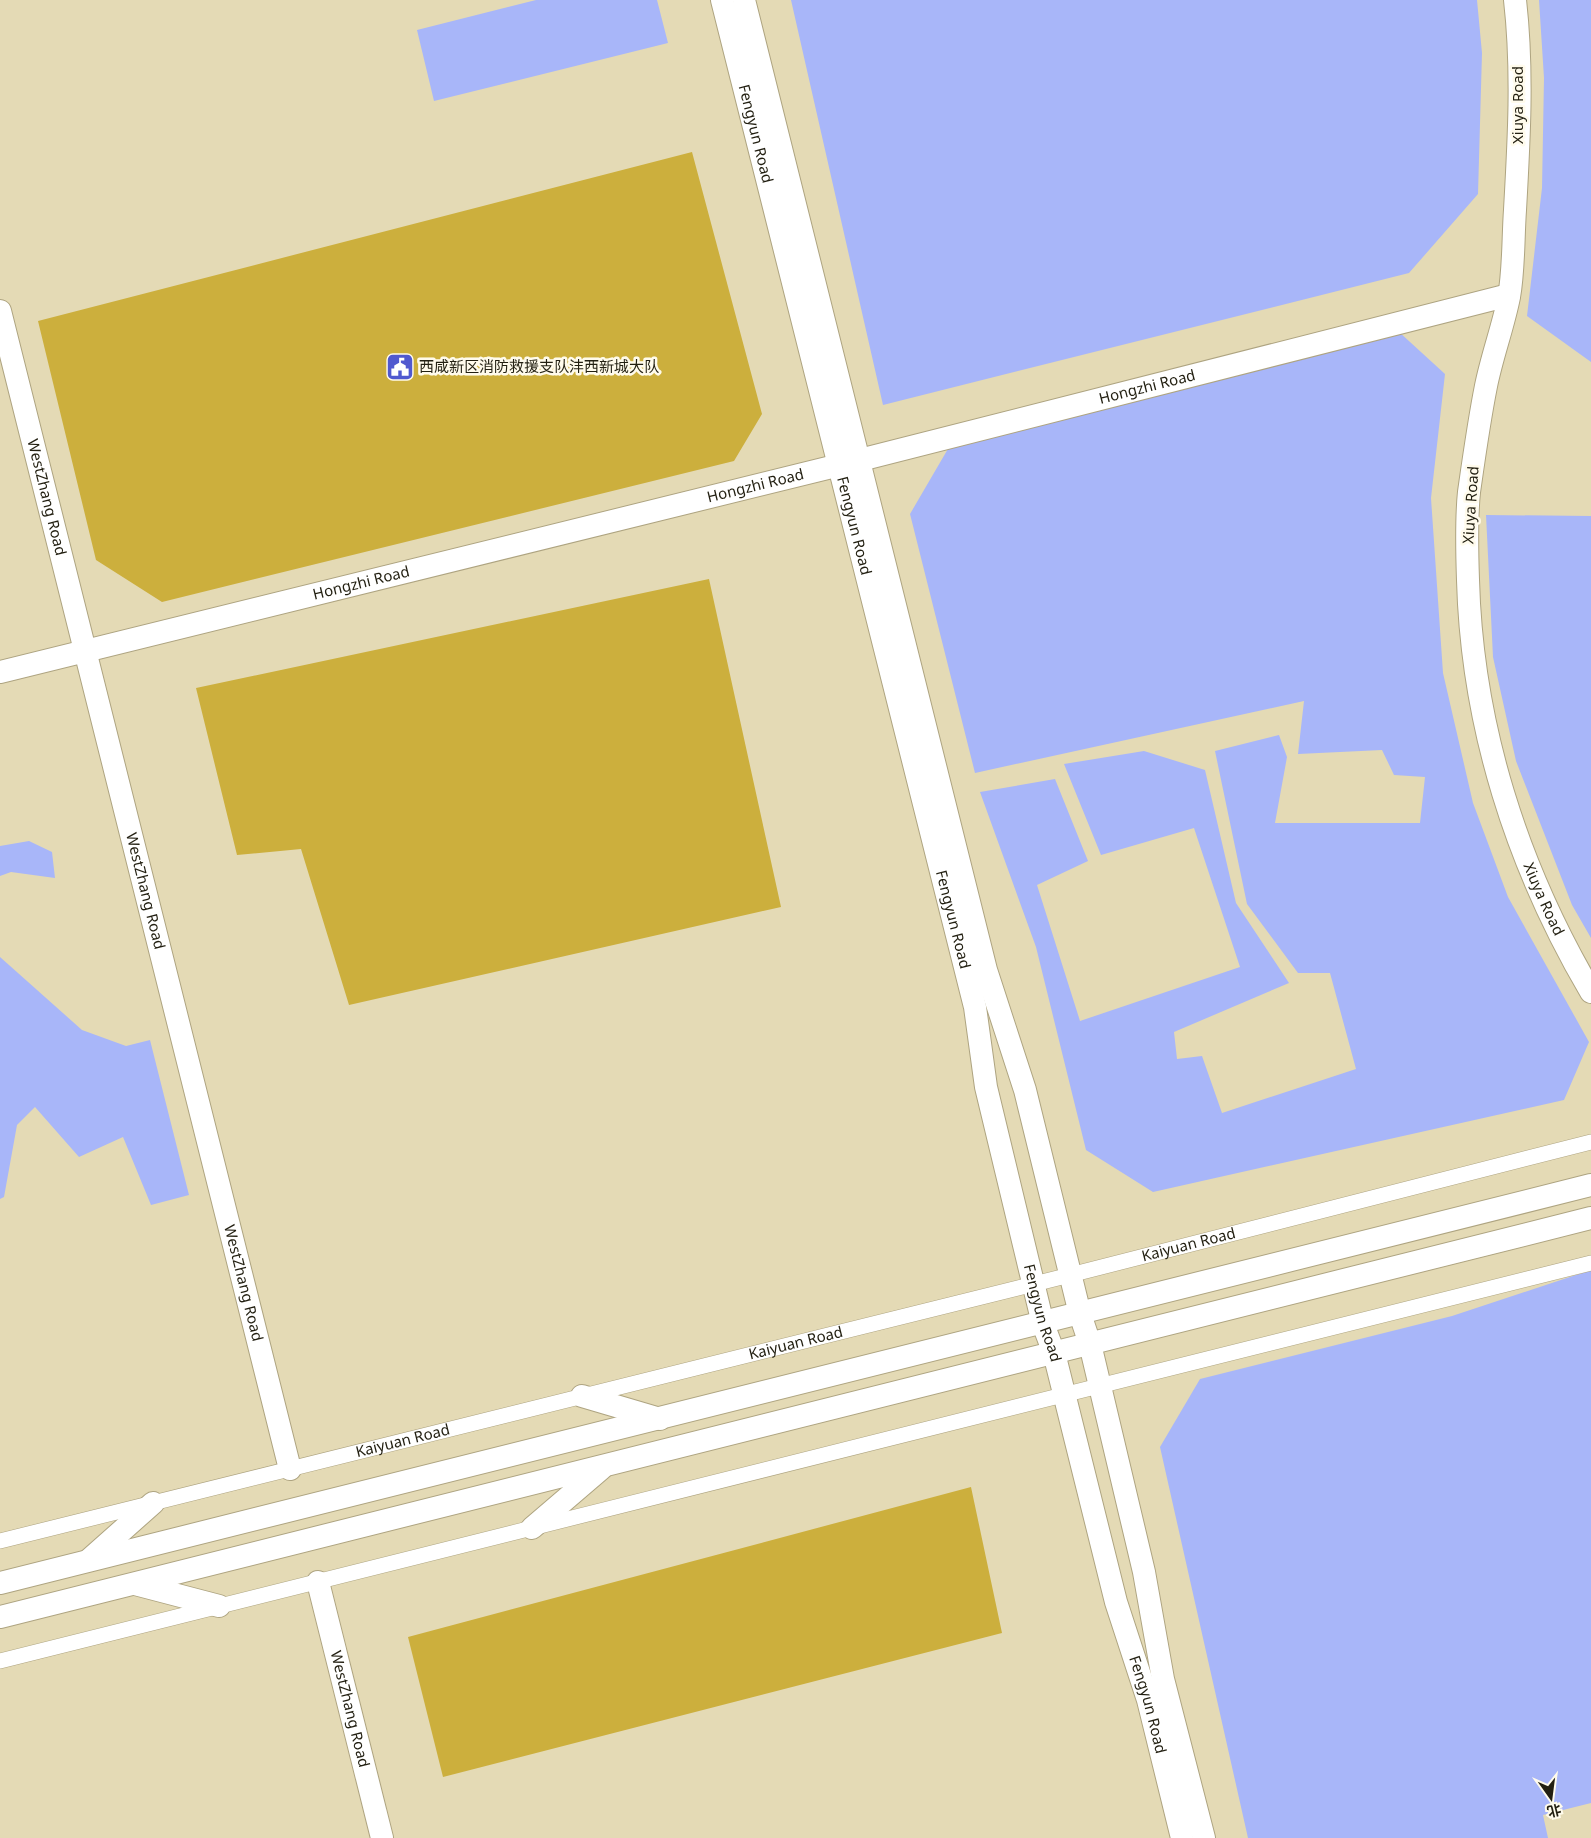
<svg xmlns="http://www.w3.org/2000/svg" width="1591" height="1838" font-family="'Noto Sans','Noto Sans SC',sans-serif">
	<rect width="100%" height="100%" fill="#e4dab5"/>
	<path fill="#a8b6f9" d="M536 0H657L668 43 434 101 417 30Z
		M791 0H1477L1482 53 1478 194 1409 273 883 405Z
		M1539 0H1591V362L1527 316 1542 188 1544 78Z
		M1398 331 1445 374 1431 498 1443 673 1473 803 1508 897 1589 1042 1564 1100 1153 1192 1086 1150 1036 947 980 792 1055 779 1088 861 1037 885 1080 1021 1240 967 1194 828 1101 855 1064 764 1144 751 1205 770 1236 903 1289 983 1174 1032 1177 1059 1202 1056 1222 1113 1356 1069 1330 973H1298L1247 904 1215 751 1279 735 1287 757 1275 823H1420L1425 777 1394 775 1382 750 1298 754 1304 701 975 773 910 514 952 442Z
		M1486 515 1591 516V938L1572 905 1516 761 1493 657Z
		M29 841 52 852 55 878 11 872 0 876V846Z
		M0 957 82 1030 126 1046 150 1040 189 1195 151 1205 123 1137 79 1157 35 1107 17 1125 4 1197 0 1199Z
		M1591 1270V1803L1543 1815 1548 1838H1248L1160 1447 1200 1379 1452 1316Z"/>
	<path fill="#ccaf3d" d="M692 152 762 414 734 461 162 602 96 560 38 321Z
		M709 579 781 907 349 1005 301 849 237 855 196 688Z
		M971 1487 1002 1633 443 1777 408 1637Z"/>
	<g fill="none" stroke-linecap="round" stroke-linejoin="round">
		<g stroke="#aea481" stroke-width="16">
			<g id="street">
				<path id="s1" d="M0 1541 1070 1275 1591 1142"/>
				<path d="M0 1661 1591 1263"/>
			</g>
		</g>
		<g stroke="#aea481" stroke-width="24">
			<g id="secondary">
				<path id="s2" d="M722 0 975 1007 986 1087 1043 1324 1054 1353 1116 1602 1148 1700 1182 1838"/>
				<path d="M744 0 986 970 1025 1090 1080 1314 1090 1344 1144 1572 1163 1679 1204 1838"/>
				<path id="s3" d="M1515 0C1523 70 1519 140 1515 210 1513 238 1514 269 1509 297 1503 327 1492 356 1486 386 1479 421 1474 457 1469 492 1466 521 1467 551 1468 580 1472 726 1517 866 1591 992"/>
				<path id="s4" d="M0 311 290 1469"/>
				<path id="s5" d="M0 672 860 460 1509 295"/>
				<path d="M582 1396 660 1419"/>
				<path d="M532 1528 601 1469"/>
				<path d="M90 1559 153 1503"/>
				<path id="s6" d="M318 1582 382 1838"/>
				<path d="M0 1583 1591 1185"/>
				<path d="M135 1584 219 1606"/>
				<path d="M0 1617 1591 1218"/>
			</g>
		</g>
		<use href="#street" stroke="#fff" stroke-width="15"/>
		<use href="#secondary" stroke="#fff" stroke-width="22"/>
	</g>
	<defs>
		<g id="civic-square" transform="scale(1.4375)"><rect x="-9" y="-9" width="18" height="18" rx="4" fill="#5059cf" stroke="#fffbec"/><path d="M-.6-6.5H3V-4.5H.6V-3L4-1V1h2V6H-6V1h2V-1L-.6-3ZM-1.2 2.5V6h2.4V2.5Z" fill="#fff"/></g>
	</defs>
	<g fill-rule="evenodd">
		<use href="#civic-square" x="400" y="367"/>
	</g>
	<g text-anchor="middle" stroke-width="5" stroke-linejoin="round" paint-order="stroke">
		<g font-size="15" fill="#221f11" stroke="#fffbec">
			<text transform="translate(1518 105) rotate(-90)" y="5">Xiuya Road</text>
			<text dy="5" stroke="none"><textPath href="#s2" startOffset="138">Fengyun Road</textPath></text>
			<text dy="5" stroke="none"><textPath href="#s5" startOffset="1182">Hongzhi Road</textPath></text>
			<text dy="5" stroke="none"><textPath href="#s5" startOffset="778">Hongzhi Road</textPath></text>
			<text dy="5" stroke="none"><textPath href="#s4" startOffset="192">WestZhang Road</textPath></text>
			<text transform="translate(1471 505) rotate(-86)" y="5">Xiuya Road</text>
			<text dy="5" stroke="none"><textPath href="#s2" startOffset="542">Fengyun Road</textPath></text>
			<text dy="5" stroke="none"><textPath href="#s5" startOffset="372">Hongzhi Road</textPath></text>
			<text dy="5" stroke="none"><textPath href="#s4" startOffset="598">WestZhang Road</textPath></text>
			<text dy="5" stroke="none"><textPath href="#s3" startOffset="915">Xiuya Road</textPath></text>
			<text dy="5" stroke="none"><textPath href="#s2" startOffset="948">Fengyun Road</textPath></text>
			<text dy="5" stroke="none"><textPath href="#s1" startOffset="1225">Kaiyuan Road</textPath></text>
			<text dy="5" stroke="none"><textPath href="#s4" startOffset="1002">WestZhang Road</textPath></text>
			<text dy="5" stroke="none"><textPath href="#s2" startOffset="1352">Fengyun Road</textPath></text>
			<text dy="5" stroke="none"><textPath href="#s1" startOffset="820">Kaiyuan Road</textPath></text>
			<text dy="5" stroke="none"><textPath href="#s1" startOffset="415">Kaiyuan Road</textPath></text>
			<text dy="5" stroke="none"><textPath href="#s2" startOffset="1758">Fengyun Road</textPath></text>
			<text dy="5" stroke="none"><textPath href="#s6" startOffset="131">WestZhang Road</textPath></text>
		</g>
		<g font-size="15" fill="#221f11" stroke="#fffbec" text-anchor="start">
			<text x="419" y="372">西咸新区消防救援支队沣西新城大队</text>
		</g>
	</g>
	<g transform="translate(1551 1798) rotate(166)" stroke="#fffbec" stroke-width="4" paint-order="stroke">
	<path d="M0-4L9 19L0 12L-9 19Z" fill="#221f11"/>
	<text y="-8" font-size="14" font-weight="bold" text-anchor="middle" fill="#221f11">北</text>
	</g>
</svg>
